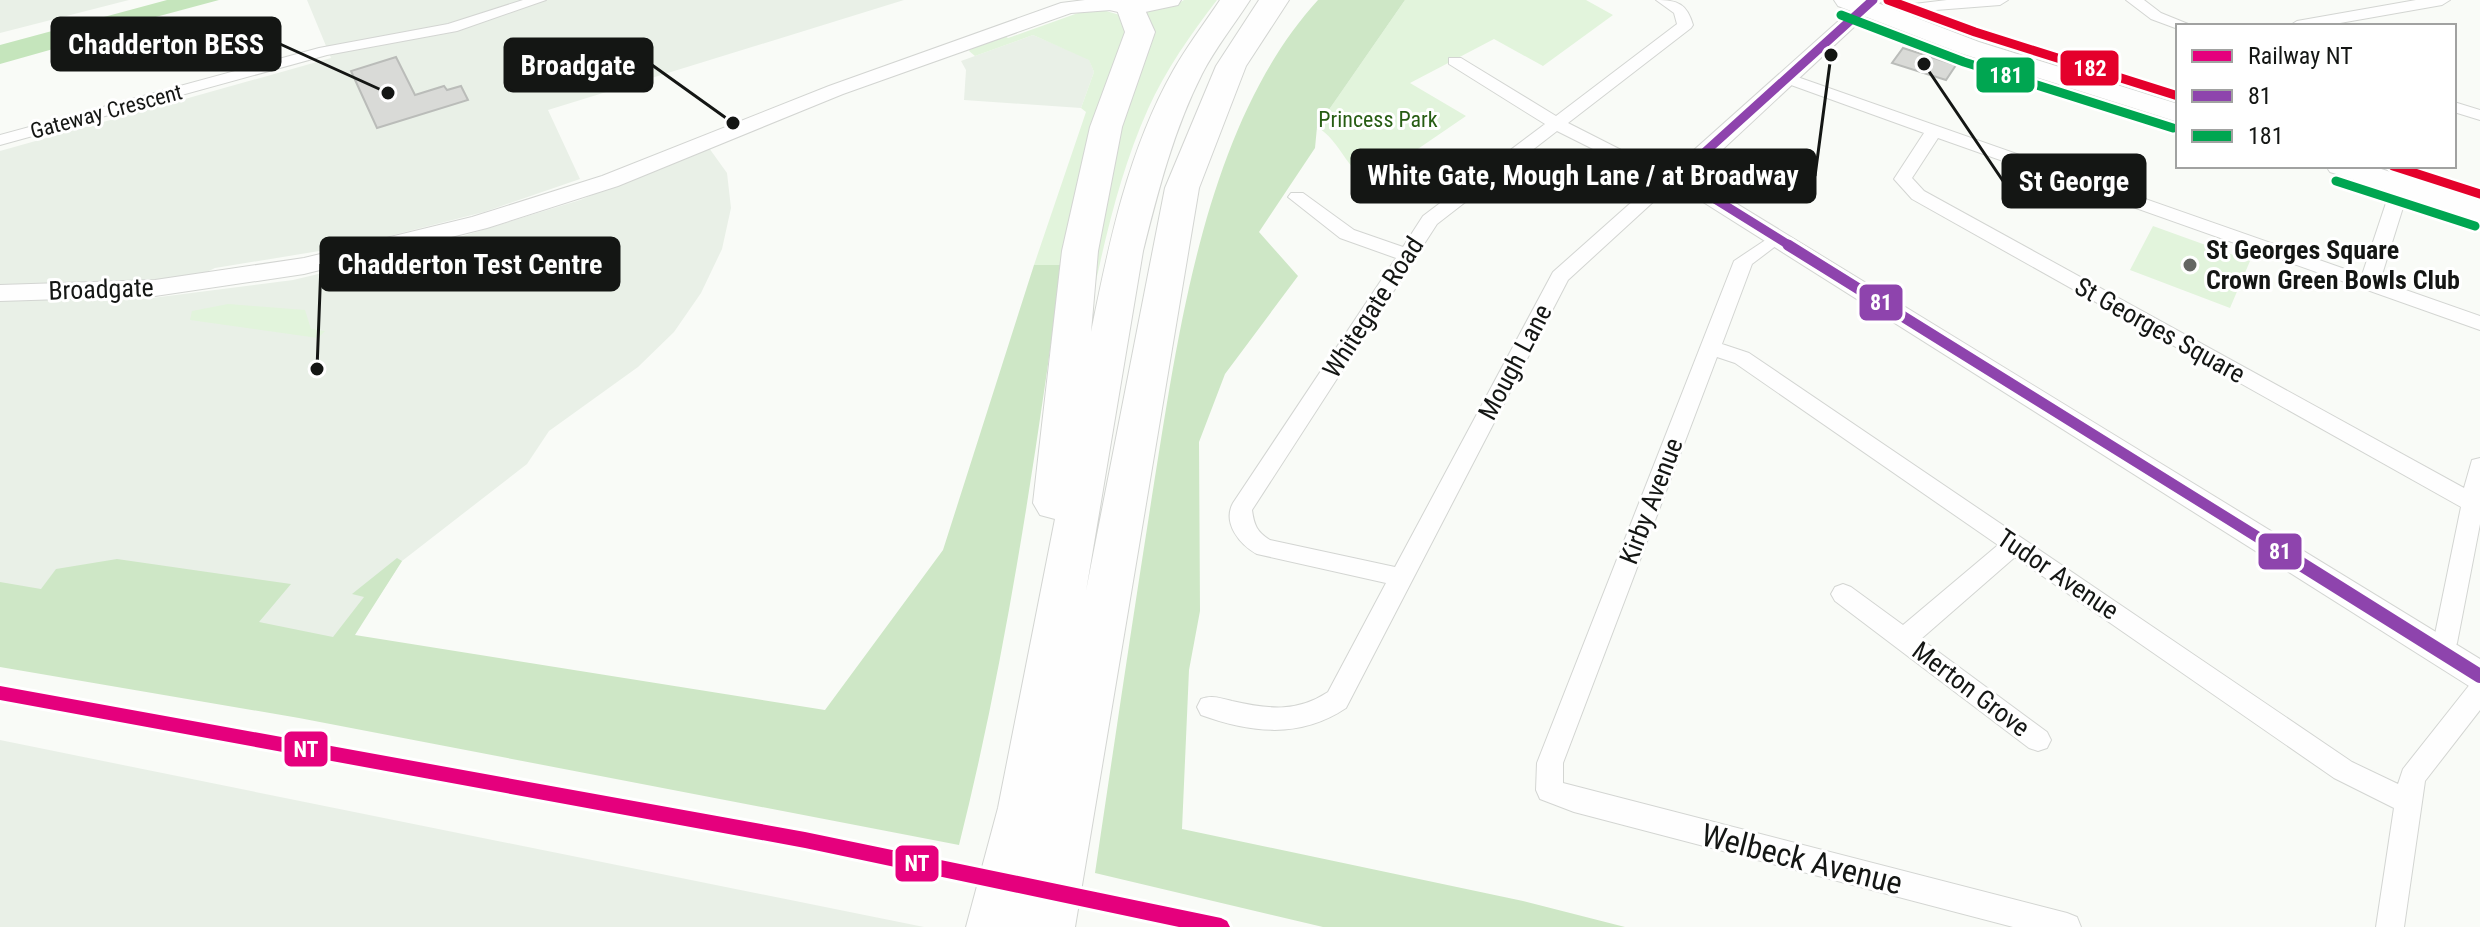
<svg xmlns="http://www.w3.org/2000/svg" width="2480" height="927" font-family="'Roboto Condensed',sans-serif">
	<rect width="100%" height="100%" fill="#f9fbf7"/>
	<path fill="#e9f0e7" d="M0 0H129L0 33Z
		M307 0H904L548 110 580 179 484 212 350 246 215 268 152 298 293 280 407 253 580 200 709 148 727 173 731 208 722 249 701 293 674 332 638 367 549 431 527 464 402 561 354 635 317 655 0 595V151L331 58Z
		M1033 35 1089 59 1094 72 1081 108 964 100 966 70 961 61Z
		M0 740 290 799 924 927H0Z"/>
	<path fill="#e2f4dc" d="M1184 0H1217C1191 34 1166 69 1148 109 1117 178 1102 253 1086 327L1090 277 1145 12 1174 6Z
		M1405 0H1586L1613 15 1543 66 1494 39 1410 83 1466 116 1371 181C1346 171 1341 141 1317 127Z
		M1103 10 1123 16 1130 24 1062 265H1034L1086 112 1081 108 1094 72 1089 60 1033 35 975 56 969 51 973 46 1005 36 1008 38 1078 13Z
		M2153 226 2250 261 2230 308 2130 270Z
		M228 304 305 310 311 329 325 331 318 338 190 320 192 311Z"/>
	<path fill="#cee7c6" d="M1318 0H1405L1317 127 1315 148 1259 232 1298 276 1225 374 1199 442 1200 611 1189 670 1182 829 1523 901 1625 927H1323L1095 873C1113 752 1131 630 1150 509 1177 344 1202 127 1318 0Z
		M1034 265H1062C1035 459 1007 654 959 845L299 718 0 667V582L41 589 56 569 117 559 291 584 259 622 333 637 364 597 352 594 397 558 402 561 355 635 825 710 943 550Z"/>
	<path fill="#c5e5bc" d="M167 0H219L85 36 78 42 0 64V45Z"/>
	<path fill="#d9dad7" stroke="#babcb9" stroke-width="2" d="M1903 48 1956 65 1946 80 1892 63Z
		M396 57 415 95 444 86 447 90 461 86 468 100 377 128 351 71Z"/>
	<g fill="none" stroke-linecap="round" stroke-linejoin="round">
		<g stroke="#d3d5d2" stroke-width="2">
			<path id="minor" d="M523 0H546L457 31 327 55 0 145V135L319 48 448 24Z
				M1656 0C1678 0 1687 4 1693 25L1691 28 1568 123 1627 153 1687 174 1690 178 1664 192 1568 280 1346 708C1300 739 1251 733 1201 715L1197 707 1201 699C1212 695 1220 698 1232 701 1268 709 1296 713 1328 692L1386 583 1257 554C1240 545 1222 523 1233 503L1396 258 1340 238 1288 197 1291 193H1303L1354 230 1403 247 1423 216 1545 124 1449 64V58H1461L1556 116 1677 24 1674 13ZM1557 131 1615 160 1665 179 1652 184 1553 272 1395 567 1270 540C1257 532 1254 525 1252 510L1437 224Z
				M1947 0H2008L2000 5 1923 11 1907 19 1899 14 1914 4Z
				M2126 0H2144L2161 13 2193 26H2178V29L2151 19Z
				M2416 0H2450L2442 5 2323 26H2289L2297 21Z
				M1786 73 2362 275 2392 185 2395 181H2407L2410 185 2380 281 2480 316V330L1938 138 1912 178 1924 191 2464 488 2472 460 2480 458V524L2457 643C2451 656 2444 662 2430 657L2427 650 2434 639 2461 507 1912 199 1894 179 1924 133 1780 81V75Z
				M2454 102 2480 110V120L2454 112Z
				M1776 233 1785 239 1752 264 1722 344 1749 353 2352 762 2398 784 2403 769 2471 683 2480 680V710L2425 781 2404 927H2376L2394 808 2334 778 2015 557 1921 639 2047 732 2051 740 2047 748 2038 751 2029 748 1835 601 1831 594 1835 587 1843 584 1851 587 1903 625 1998 545 1735 363 1717 357 1563 763V783L2067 913 2077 917 2081 927H2013L1574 812 1540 799 1536 790 1537 763 1734 261Z"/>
		</g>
		<g stroke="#d3d5d2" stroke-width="2">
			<path id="tertiary" d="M1085 0H1118L1121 4 1111 10 1071 13 843 94 618 186 487 228 304 274 155 296 0 301V285L155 280 304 258 472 217 602 176 829 86 1061 3Z
				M1862 0H1883L1693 177 2480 659V690L2469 686 1673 183 1670 178 1676 166Z"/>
		</g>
		<g stroke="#d3d5d2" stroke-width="2">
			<path id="primary" d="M1085 0H1181L1178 5 1131 15 1088 5Z"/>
		</g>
		<g stroke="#d3d5d2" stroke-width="2">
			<path id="trunk" d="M1834 0H1870L1979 42 2178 104V122L1960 53 1838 6Z
				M2326 166H2372L2480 201V221L2330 172Z"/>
		</g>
		<g stroke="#d3d5d2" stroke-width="2">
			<path id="motorway" d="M1124 0 1141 1 1155 32 1122 127 1098 251 1091 332C1109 243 1128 151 1173 71 1187 46 1204 24 1220 0H1250C1234 25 1216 47 1202 74 1174 129 1158 191 1143 251L1086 591 1165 188 1216 66 1259 0H1289L1246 66 1199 188 1075 927H966L998 808 1055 519 1040 515 1033 503 1062 251 1090 127 1125 32 1116 7Z"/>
		</g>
		<use href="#minor" fill="#fefefe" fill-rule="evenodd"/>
		<use href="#tertiary" fill="#fefefe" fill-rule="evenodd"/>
		<use href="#primary" fill="#fefefe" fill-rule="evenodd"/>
		<use href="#trunk" fill="#fefefe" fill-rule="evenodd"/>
		<use href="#motorway" fill="#fefefe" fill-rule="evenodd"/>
		<g stroke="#fff" stroke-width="14">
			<path id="bus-1-far2" d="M1681 178 1792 247
				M1681 178 1684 171 1873 0"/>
		</g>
		<g stroke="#fff" stroke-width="17">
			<path id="bus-1-far1" d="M1788 245 2280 551"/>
		</g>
		<g stroke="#fff" stroke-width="20">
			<path id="bus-1" d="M2277 549 2480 676"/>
		</g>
		<g stroke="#fff" stroke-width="14">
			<path id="bus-2" d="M1841 15 1964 62 2173 128
				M2336 181 2475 226"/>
		</g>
		<g stroke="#fff" stroke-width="14">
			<path id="bus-3" d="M1888 0 1975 32 2178 96
				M2393 166 2480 194"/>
		</g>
		<use href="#bus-1-far2" stroke="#8e44ad" stroke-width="9"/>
		<use href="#bus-1-far1" stroke="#8e44ad" stroke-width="11"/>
		<use href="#bus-1" stroke="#8e44ad" stroke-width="14"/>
		<use href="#bus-2" stroke="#00a651" stroke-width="9"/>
		<use href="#bus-3" stroke="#e4002b" stroke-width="9"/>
		<g stroke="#fff" stroke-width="6">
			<path id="rail-1" d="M0 686 805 832 1221 918 1227 921 1230 927H1179L805 848 0 700Z"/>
		</g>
		<use href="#rail-1" fill="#e5007d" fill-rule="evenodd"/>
	</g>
	<circle fill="#646663" stroke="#fff" stroke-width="3" cx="2190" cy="265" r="8"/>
	<g text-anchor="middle" stroke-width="6" stroke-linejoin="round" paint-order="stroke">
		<g font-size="22" fill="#141614" stroke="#fff">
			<text transform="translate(106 111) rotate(-15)" y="8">Gateway Crescent</text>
		</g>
		<g font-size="22" fill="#275d13" stroke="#fff">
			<text x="1378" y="127">Princess Park</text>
		</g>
		<g font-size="26" font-weight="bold" fill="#141614" stroke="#fff" text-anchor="start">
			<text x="2206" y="259">St Georges Square<tspan x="2206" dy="30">Crown Green Bowls Club</tspan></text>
		</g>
		<g font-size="26" fill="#141614" stroke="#fff">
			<text transform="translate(101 289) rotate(-2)" y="9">Broadgate</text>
			<text transform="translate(1373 307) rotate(-57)" y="9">Whitegate Road</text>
			<text transform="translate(2160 330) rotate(29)" y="9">St Georges Square</text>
			<text transform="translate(1515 362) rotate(-62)" y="9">Mough Lane</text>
			<text transform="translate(1651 501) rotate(-69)" y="9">Kirby Avenue</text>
			<text transform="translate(2058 574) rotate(34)" y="9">Tudor Avenue</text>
			<text transform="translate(1971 689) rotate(37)" y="9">Merton Grove</text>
		</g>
		<g font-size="32" fill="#141614" stroke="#fff">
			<text transform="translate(1802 859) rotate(14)" y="11">Welbeck Avenue</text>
		</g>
	</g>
	<path fill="none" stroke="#141614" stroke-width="3" d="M388 93L280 44M733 123L652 65M1831 55L1815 176M1924 64L2003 181M317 369L321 264"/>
	<g fill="#141614" stroke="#fff" stroke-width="3">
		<circle cx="388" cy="93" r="8"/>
		<circle cx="733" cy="123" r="8"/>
		<circle cx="1831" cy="55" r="8"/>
		<circle cx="1924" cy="64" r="8"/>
		<circle cx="317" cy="369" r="8"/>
	</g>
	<g fill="#141614" stroke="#141614" stroke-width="3">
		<rect x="52" y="18" width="228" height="52" rx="8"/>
		<rect x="505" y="39" width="147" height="52" rx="8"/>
		<rect x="1352" y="150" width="463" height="52" rx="8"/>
		<rect x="2003" y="155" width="142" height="52" rx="8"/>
		<rect x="321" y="238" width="298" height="52" rx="8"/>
	</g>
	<g font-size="28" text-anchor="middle" font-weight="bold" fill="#fff">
		<text x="166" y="54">Chadderton BESS</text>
		<text x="578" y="75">Broadgate</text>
		<text x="1583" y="185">White Gate, Mough Lane / at Broadway</text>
		<text x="2074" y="191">St George</text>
		<text x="470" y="274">Chadderton Test Centre</text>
	</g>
	<g stroke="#fff" stroke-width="3">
		<rect x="2059" y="49" width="61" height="38" rx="8" fill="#e4002b"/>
		<rect x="1975" y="56" width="61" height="38" rx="8" fill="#00a651"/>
		<rect x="1858" y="283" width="46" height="39" rx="8" fill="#8e44ad"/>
		<rect x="2257" y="532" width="46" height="39" rx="8" fill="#8e44ad"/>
		<rect x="283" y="730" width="46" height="38" rx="8" fill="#e5007d"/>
		<rect x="894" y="844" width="46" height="39" rx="8" fill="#e5007d"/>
	</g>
	<g font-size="22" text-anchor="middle" font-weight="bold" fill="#fff">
		<text x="2090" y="76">182</text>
		<text x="2006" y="83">181</text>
		<text x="1881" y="310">81</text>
		<text x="2280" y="559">81</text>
		<text x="306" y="757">NT</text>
		<text x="917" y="871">NT</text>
	</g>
	<rect x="2176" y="24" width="280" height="144" fill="#ffffff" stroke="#a1a2a1" stroke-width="2"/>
	<rect x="2192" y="50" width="40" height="12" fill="#e5007d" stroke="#a1a2a1" stroke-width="2"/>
	<text x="2248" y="64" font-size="24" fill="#141614">Railway NT</text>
	<rect x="2192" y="90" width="40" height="12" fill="#8e44ad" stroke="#a1a2a1" stroke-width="2"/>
	<text x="2248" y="104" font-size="24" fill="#141614">81</text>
	<rect x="2192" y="130" width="40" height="12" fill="#00a651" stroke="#a1a2a1" stroke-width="2"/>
	<text x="2248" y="144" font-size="24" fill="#141614">181</text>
</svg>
